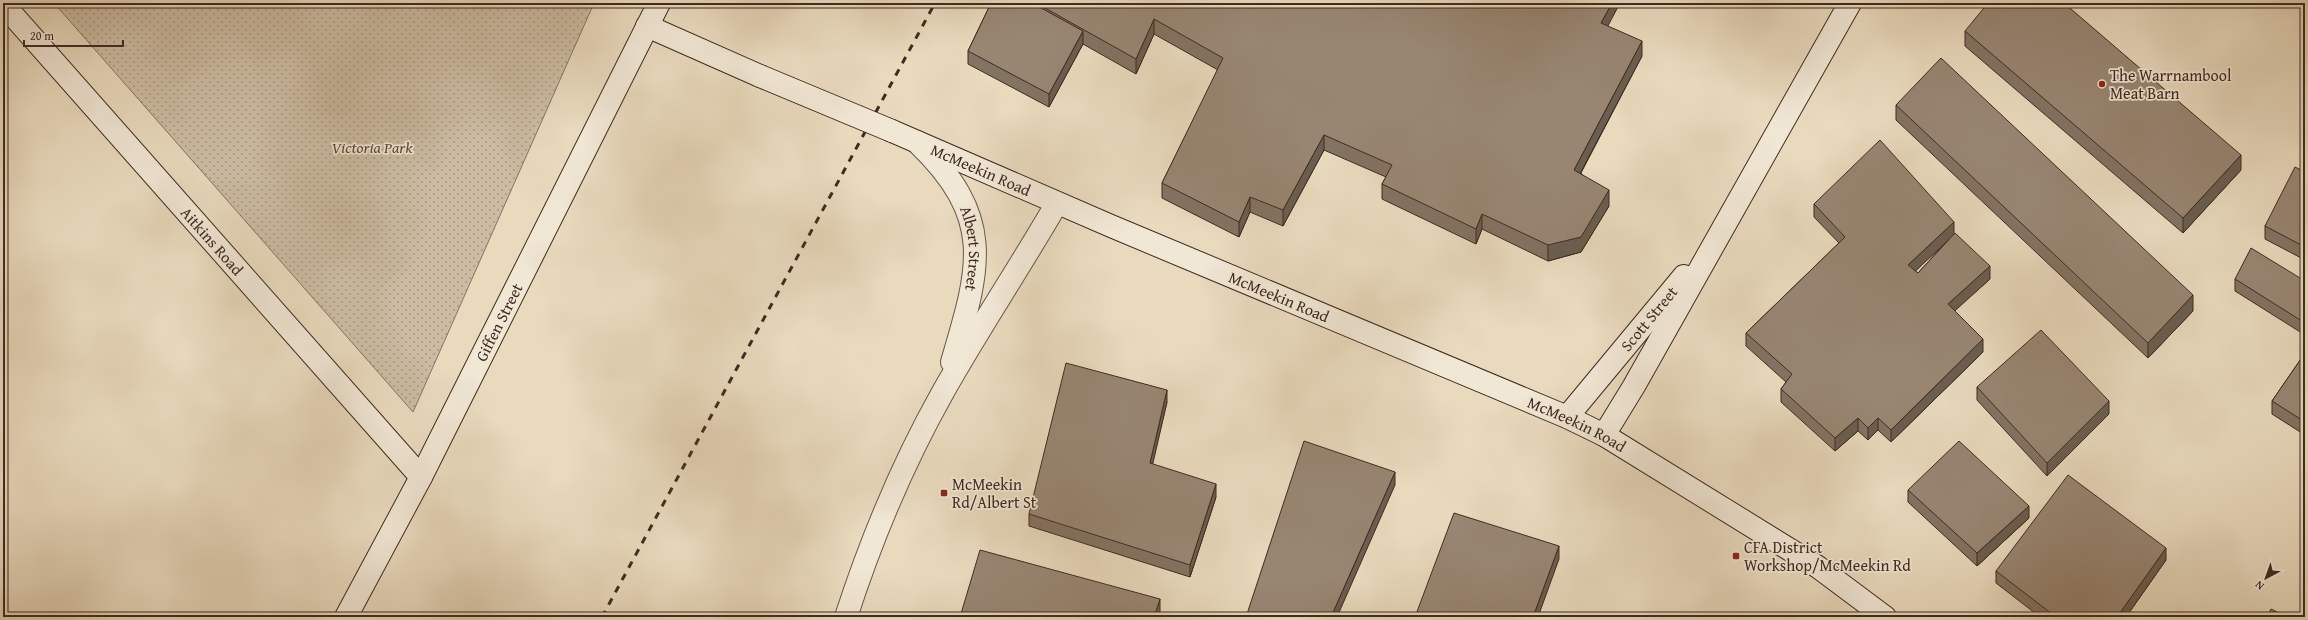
<svg xmlns="http://www.w3.org/2000/svg" width="2308" height="620" font-family="'Gentium Book Plus',serif">
	<defs>
		<pattern id="green-dots" width="8" height="8" patternUnits="userSpaceOnUse"><rect width="8" height="8" fill="#ccbca3"/><path d="M2 2h.1M6 6h.1" fill="none" stroke="#a79984" stroke-width="1.8" stroke-linecap="round"/></pattern>
	</defs>
	<rect width="100%" height="100%" fill="#e9dabe"/>
	<filter id="stains"><feTurbulence type="fractalNoise" baseFrequency=".005" numOctaves="4"/><feColorMatrix values="0 0 0 0 .2 0 0 0 0 .09 0 0 0 0 .02 0 0 0 .5 -.17"/></filter>
	<radialGradient id="worn" r=".72"><stop offset=".6" stop-color="#630" stop-opacity="0"/><stop offset="1" stop-color="#630" stop-opacity=".3"/></radialGradient>
	<path fill="url(#green-dots)" stroke="#867362" d="M54 3H594L413 412Z"/>
	<g fill="none" stroke-linecap="round" stroke-linejoin="round">
		<g stroke="#6a5648" stroke-width="24">
			<g id="street">
				<path id="s1" d="M917 142C996 218 980 267 952 362"/>
				<path d="M846 617C871 540 903 463 943 392 979 328 1020 267 1057 203"/>
			</g>
		</g>
		<g stroke="#402a21" stroke-width="24">
			<g id="secondary">
				<path id="s2" d="M3 4 421 477"/>
				<path d="M647 26 760 76"/>
				<path id="s3" d="M892 131 1111 226 1567 417 1604 435 1818 567 1885 617"/>
				<path id="s4" d="M1567 417 1684 276"/>
				<path d="M1604 435 1634 386 1850 3"/>
				<path id="s5" d="M346 617 421 477 659 3"/>
			</g>
		</g>
		<use href="#street" stroke="#f1e7d5" stroke-width="22"/>
		<use href="#secondary" stroke="#f1e7d5" stroke-width="22"/>
		<path stroke="#402a21" stroke-width="3" stroke-dasharray="7 7" stroke-linecap="butt" d="M602 617 935 3"/>
		<g stroke="#402a21" stroke-width="24" stroke-linecap="butt">
			<path id="secondary-bridge" d="M760 76 892 131"/>
		</g>
		<use href="#secondary-bridge" stroke="#f1e7d5" stroke-width="22"/>
	</g>
	<path fill="#837363" stroke="#402a21" fill-rule="evenodd" d="M991 3H1154L1159 6 1608 26 1642 56 1581 173 1609 206 1581 252 1548 261 1482 229 1476 244 1382 199V184L1386 177 1324 150 1283 226 1250 212 1239 237 1162 198V183L1218 70 1154 34 1136 74 1083 44 1049 107 968 64V51Z
		M1965 31 2241 170 2183 233 1965 46Z
		M1896 105 2193 311 2148 358 1896 120Z
		M2305 172V260L2265 239V226Z
		M1814 204 1954 234 1990 279 1954 311 1983 352 1891 442 1878 430 1868 440 1858 431 1835 451 1781 402V389L1786 382 1746 346V333L1839 243 1814 217ZM1948 240 1918 273 1915 271Z
		M2235 279 2305 281V335L2235 291Z
		M2305 353V435L2272 414V401Z
		M1977 387 2109 414 2047 476 1977 400Z
		M1167 402 1152 464 1216 497 1190 577 1029 526V514Z
		M1908 490 2029 518 1977 566 1908 502Z
		M2166 560 2126 617H2040L1996 583V571Z"/>
	<path fill="#6a5e50" stroke="#402a21" d="M1612 3H1620L1601 39V23Z
		M1154 19V34L1136 74V59Z
		M1083 31V44L1049 107V94Z
		M1642 41V56L1574 185V170Z
		M1324 135V150L1283 226V210Z
		M2241 155V170L2183 233V218Z
		M1609 190V206L1581 252 1548 261V245Z
		M1250 197V212L1239 237V222Z
		M1482 214V229L1476 244V229Z
		M1954 222V235L1908 278V265Z
		M1990 266V279L1948 317V304Z
		M2193 295V311L2148 358V343Z
		M1983 339V352L1891 442V430Z
		M1167 390V402L1150 476V463Z
		M2109 401V414L2047 476V463Z
		M1858 418V431L1835 451V438Z
		M1878 418V430L1868 440V428Z
		M1395 472V485L1337 617H1331Z
		M1216 484V497L1190 577V565Z
		M2029 506V518L1977 566V553Z
		M1559 546V559L1538 617H1533Z
		M2166 548V560L2126 617H2117Z
		M1160 599V612L1158 617H1154Z"/>
	<path fill="#988673" stroke="#402a21" d="M991 3H1032L1083 31 1049 94 968 51Z
		M1036 3H1154L1159 6 1161 3H1612L1601 23 1642 41 1574 170 1609 190 1581 237 1548 245 1482 214 1476 229 1382 184 1392 165 1324 135 1283 210 1250 197 1239 222 1162 183 1223 58 1154 19 1136 59Z
		M1988 3H2064L2241 155 2183 218 1965 31Z
		M1941 58 2193 295 2148 343 1896 105Z
		M1880 140 1954 222 1908 265 1918 273 1955 233 1990 266 1948 304 1983 339 1891 430 1878 418 1868 428 1858 418 1835 438 1781 389 1792 374 1746 333 1845 237 1814 204Z
		M2295 167 2305 172V247L2265 226Z
		M2251 248 2305 281V323L2235 279Z
		M2041 330 2109 401 2047 463 1977 387Z
		M2305 353V422L2272 401Z
		M1066 363 1167 390 1150 463 1216 484 1190 565 1029 514Z
		M1304 441 1395 472 1331 617H1246Z
		M1959 441 2029 506 1977 553 1908 490Z
		M2068 475 2166 548 2117 617H2056L1996 571Z
		M1454 513 1559 546 1533 617H1415Z
		M980 550 1160 599 1154 617H960Z
		M2271 609 2287 617H2267Z"/>
	<g fill="#8f2418" stroke="#f1e7d5" stroke-width="1.5">
		<circle cx="2102" cy="84" r="4"/>
		<rect x="940" y="489" width="8" height="8" rx="2"/>
		<rect x="1732" y="552" width="8" height="8" rx="2"/>
	</g>
	<g text-anchor="middle" stroke-width="3.5" stroke-linejoin="round" paint-order="stroke">
		<g font-size="16" fill="#402a21" stroke="#f1e7d5" text-anchor="start">
			<text x="2110" y="81">The Warrnambool<tspan x="2110" dy="18">Meat Barn</tspan></text>
			<text x="952" y="490">McMeekin<tspan x="952" dy="18">Rd/Albert St</tspan></text>
			<text x="1744" y="553">CFA District<tspan x="1744" dy="18">Workshop/McMeekin Rd</tspan></text>
		</g>
		<g font-size="16" font-style="italic" fill="#5c473b" stroke="#f1e7d5">
			<text x="372" y="153">Victoria Park</text>
		</g>
		<g font-size="16" fill="#402a21" stroke="#f1e7d5">
			<text dy="6" stroke="none"><textPath href="#s3" startOffset="97">McMeekin Road</textPath></text>
			<text dy="6" stroke="none"><textPath href="#s2" startOffset="316">Aitkins Road</textPath></text>
			<text dy="6" stroke="none"><textPath href="#s1" startOffset="124">Albert Street</textPath></text>
			<text dy="6" stroke="none"><textPath href="#s3" startOffset="421">McMeekin Road</textPath></text>
			<text dy="6" stroke="none"><textPath href="#s4" startOffset="128">Scott Street</textPath></text>
			<text dy="6" stroke="none"><textPath href="#s5" startOffset="332">Giffen Street</textPath></text>
			<text dy="6" stroke="none"><textPath href="#s3" startOffset="745">McMeekin Road</textPath></text>
		</g>
	</g>
	<rect width="2308" height="620" fill="none" stroke="#e9dabe" stroke-width="16"/>
	<rect x="4" y="4" width="2300" height="612" fill="none" stroke="#402a21" stroke-width="2"/>
	<rect x="8" y="8" width="2292" height="604" fill="none" stroke="#402a21"/>
	<g transform="translate(2266 578) rotate(221)" stroke="#f1e7d5" stroke-width="3" paint-order="stroke">
	<path d="M0-3L7 15L0 10L-7 15Z" fill="#402a21"/>
	<text y="-6" font-size="11" font-weight="bold" text-anchor="middle" fill="#402a21">N</text>
	</g>
	<path d="M24 40v6h99v-6" fill="none" stroke="#402a21" stroke-width="2"/>
	<text x="30" y="40" font-size="12" fill="#402a21" stroke="#f1e7d5" stroke-width="3" paint-order="stroke">20 m</text>
	<rect width="100%" height="100%" filter="url(#stains)"/>
	<rect width="100%" height="100%" fill="url(#worn)"/>
</svg>
